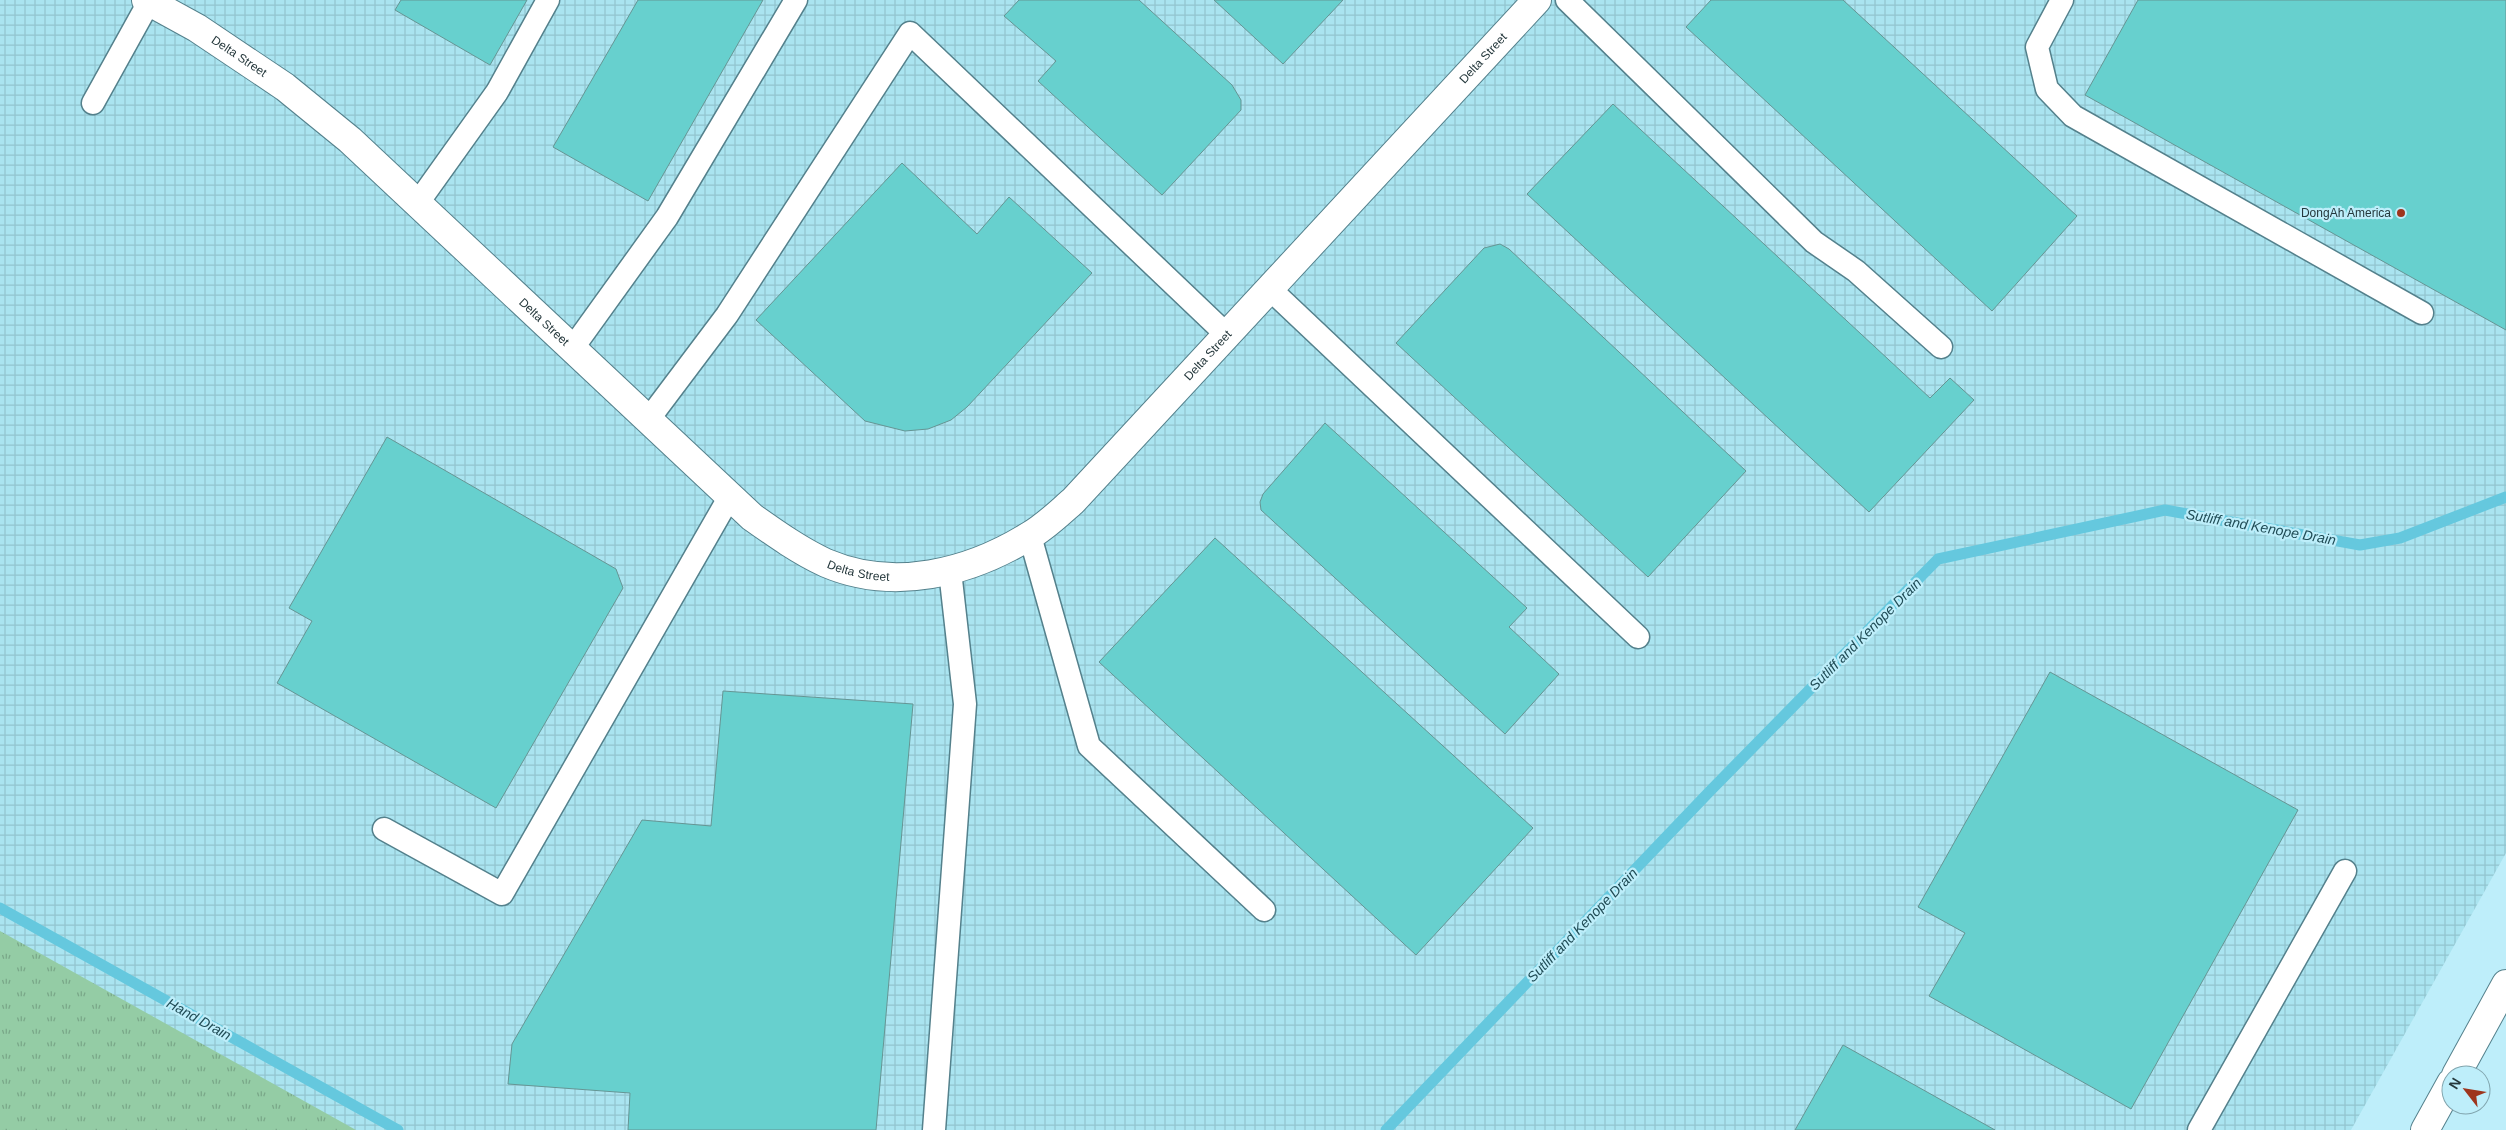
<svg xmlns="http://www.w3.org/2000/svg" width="2506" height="1130" font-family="Helvetica,sans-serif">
	<defs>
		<pattern id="industrial-grid" width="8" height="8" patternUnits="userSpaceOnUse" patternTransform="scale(1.25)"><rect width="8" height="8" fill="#aae4f0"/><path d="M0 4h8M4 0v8" fill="none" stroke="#92c4cf"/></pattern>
		<pattern id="grass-tufts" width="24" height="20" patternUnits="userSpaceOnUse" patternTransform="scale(1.25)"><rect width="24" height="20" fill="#94cca5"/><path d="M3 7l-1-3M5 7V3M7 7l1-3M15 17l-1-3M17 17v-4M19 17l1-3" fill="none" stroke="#79a788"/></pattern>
	</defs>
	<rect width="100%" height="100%" fill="#beeefa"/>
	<path fill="url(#industrial-grid)" d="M0 0H2506V853L2351 1130H0Z"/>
	<path fill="url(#grass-tufts)" d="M0 931 356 1130H0Z"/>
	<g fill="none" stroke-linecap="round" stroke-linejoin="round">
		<path stroke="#65c8de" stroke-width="11" d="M0 908 398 1130
			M1386 1130 1710 791 1938 559 2165 510 2360 545 2400 538 2506 497"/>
	</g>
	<path fill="#67d0ce" stroke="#659594" d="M401 0H527L490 65 395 10Z
		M638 0H763L648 201 553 147Z
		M1019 0H1139L1232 85 1241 100V110L1162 195 1038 81 1056 61 1004 16Z
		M1214 0H1343L1283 64Z
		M1711 0H1843L2077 216 1992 311 1686 27Z
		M2138 0H2506V330L2085 95Z
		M1613 104 1930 398 1950 378 1974 400 1869 512 1527 194Z
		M902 163 977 234 1009 197 1092 273 967 407 951 420 928 429 905 431 865 421 756 320Z
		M1500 244 1509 249 1746 471 1648 577 1396 343 1484 248Z
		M1325 423 1527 608 1509 627 1559 674 1505 734 1261 510 1260 502 1263 494Z
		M387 437 616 569 623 588 496 808 277 683 312 621 289 608Z
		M1215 538 1533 828 1416 955 1099 662Z
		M2050 672 2298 810 2131 1109 1929 996 1965 933 1918 907Z
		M723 691 913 704 876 1130H628L630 1093 508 1084 512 1044 642 820 711 826Z
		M1843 1045 1995 1130H1795Z"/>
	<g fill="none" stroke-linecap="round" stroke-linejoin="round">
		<g stroke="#54818c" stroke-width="25">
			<path id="service" d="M1567 0 1814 242 1856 271 1941 347
				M2062 0 2037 47 2047 89 2073 116 2422 313
				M93 103 149 2
				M417 204 497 92 548 0
				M1270 289 1638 637
				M572 349 667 217 796 0
				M648 420 727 315 910 33 1227 335
				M1030 536 1089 746 1264 910
				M384 829 502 894 730 496
				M934 1130 965 704 950 571
				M2199 1130 2345 871"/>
		</g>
		<g stroke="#54818c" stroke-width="30">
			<g id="minor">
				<path id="s1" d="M146 0 197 28 285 87 350 140 752 517C776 534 800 551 826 563 894 592 969 573 1029 536 1045 527 1059 513 1073 501L1537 0"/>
			</g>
		</g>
		<g stroke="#54818c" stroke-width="30">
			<path id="secondary" d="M2456 1075 2506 984
				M2425 1130 2451 1083"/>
		</g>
		<use href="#service" stroke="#fff" stroke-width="22"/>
		<use href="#minor" stroke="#fff" stroke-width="28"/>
		<use href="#secondary" stroke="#fff" stroke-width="28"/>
	</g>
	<circle fill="#9e351d" stroke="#beeefa" stroke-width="2" cx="2401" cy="213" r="5"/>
	<g text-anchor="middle" stroke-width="4.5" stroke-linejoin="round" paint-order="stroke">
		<g font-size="12" fill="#25383c" stroke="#beeefa">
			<text dy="4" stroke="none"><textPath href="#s1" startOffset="109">Delta Street</textPath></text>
			<text dy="4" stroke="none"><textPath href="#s1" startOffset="1759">Delta Street</textPath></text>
			<text dy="4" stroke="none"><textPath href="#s1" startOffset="514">Delta Street</textPath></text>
			<text dy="4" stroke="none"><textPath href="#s1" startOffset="1354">Delta Street</textPath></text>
			<text dy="4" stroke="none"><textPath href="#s1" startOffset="920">Delta Street</textPath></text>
		</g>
		<g font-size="12" fill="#25383c" stroke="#beeefa" text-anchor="end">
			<text x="2391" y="217">DongAh America</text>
		</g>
		<g font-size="14" font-style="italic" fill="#204c56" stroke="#beeefa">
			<text transform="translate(2261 527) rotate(10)" y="5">Sutliff and Kenope Drain</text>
			<text transform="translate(1865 634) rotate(-45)" y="5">Sutliff and Kenope Drain</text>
			<text transform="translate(1582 925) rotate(-46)" y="5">Sutliff and Kenope Drain</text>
			<text transform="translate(199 1019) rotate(29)" y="5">Hand Drain</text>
		</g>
	</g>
	<g transform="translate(2466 1090) rotate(301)"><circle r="24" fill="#beeefa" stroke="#81a5ae"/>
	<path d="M0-4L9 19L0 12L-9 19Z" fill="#9e351d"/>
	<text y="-8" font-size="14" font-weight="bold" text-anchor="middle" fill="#25383c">N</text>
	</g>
</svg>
